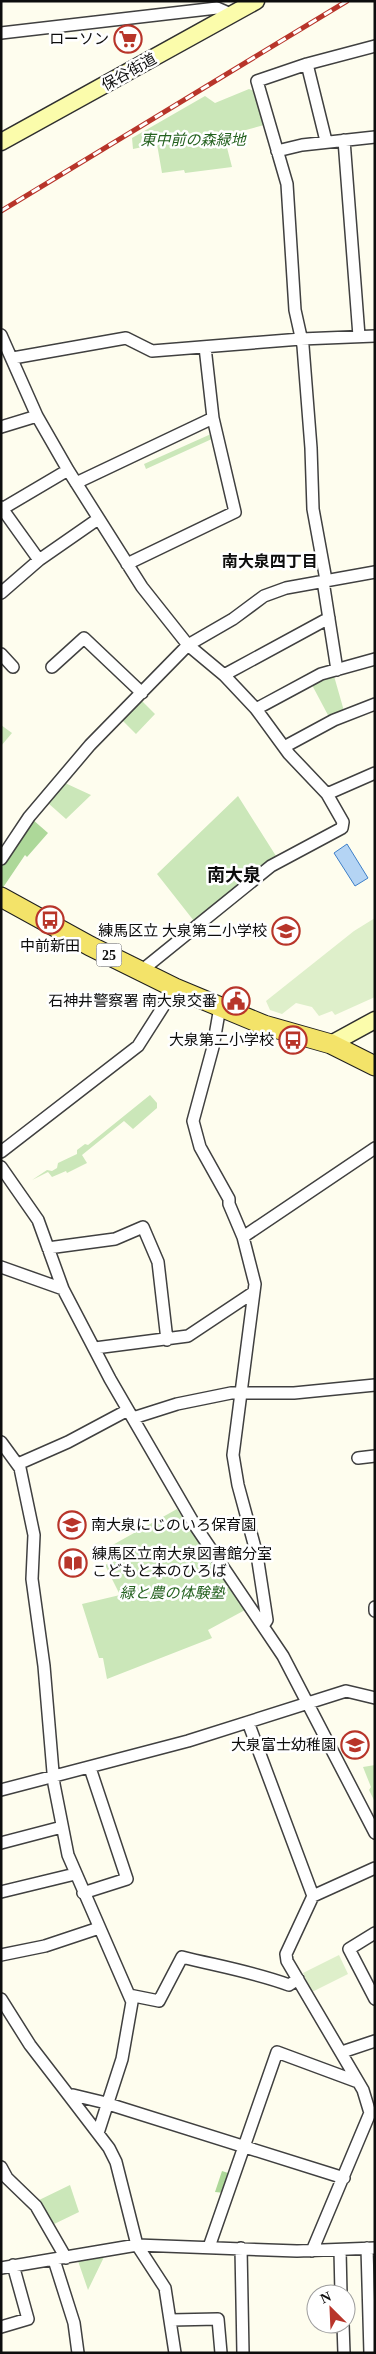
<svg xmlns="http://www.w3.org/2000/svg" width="376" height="2354" font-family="'Times New Roman','Noto Sans JP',serif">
	<rect width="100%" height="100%" fill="#fefdee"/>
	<path fill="#cbe7b9" d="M249 89 254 91 264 125 224 136 232 167 185 173 184 170 162 173 157 144 133 149 132 138 205 96 215 103Z
		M207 426 212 428 214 438 146 469 144 464 211 434Z
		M334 676 344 711 329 717 312 685Z
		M141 700 155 714 136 734 122 720Z
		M1 725 12 733 1 746Z
		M65 783 91 795 66 819 48 803Z
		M238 796 276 856 194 921 157 874Z
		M150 1095 157 1103V1108L133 1129 124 1121 82 1155 87 1163 67 1173 66 1171 52 1177 48 1172 32 1180 47 1170 52 1171 57 1168 58 1163 77 1154V1150L85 1144 88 1145Z
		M177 1509 245 1610 208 1630 212 1638 107 1679 103 1658H99L82 1604 120 1595 105 1565 114 1561 109 1547Z
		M375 1765V1802L369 1790 371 1787 363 1767Z
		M70 2185 79 2212 50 2226 35 2202Z
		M104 2257 88 2290 78 2261Z"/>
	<path fill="#add899" d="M32 819 48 833 27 857 25 855 2 889 1 866Z
		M222 2171 231 2174 225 2193 215 2192Z"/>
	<path fill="#deefca" d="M375 918V997L335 1015 332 1011 319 1016 312 1007 296 1003 282 1014 270 1010 266 1001 354 931Z
		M339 1955 348 1974 312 1992 303 1973Z"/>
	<path fill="#b4d4f4" stroke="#3e7fc8" d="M347 844 368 878 355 886 334 853Z"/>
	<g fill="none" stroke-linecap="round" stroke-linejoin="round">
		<g stroke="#404040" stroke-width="14">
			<path id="street" d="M1 33 217 8 233 15
				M307 64 326 141
				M344 140 359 336
				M277 151 302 145 375 137
				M1 335 37 416 68 470 142 587 188 645 224 675 256 709 289 754 327 794 343 822 342 828 271 866 141 971
				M13 358 126 338 152 351 301 339 375 336
				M1 427 37 416
				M76 483 213 418
				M1 507 39 560
				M2 509 68 470
				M127 564 235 512 213 418 205 347
				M326 580 313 509 311 448 303 346 295 310 287 184 257 81 307 64 375 46
				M323 581 337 670
				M1 593 39 560 98 519
				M1 654 13 667
				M52 667 84 638 142 693
				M224 675 329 618
				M256 709 321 674 375 659
				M284 747 334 720 375 704
				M327 794 375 773
				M1 859 29 817 90 745 188 645 233 619 264 596 286 588 375 572
				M220 1007 213 1047 193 1121 200 1147 229 1199V1204L243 1237 255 1284 233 1455 238 1485 257 1555 267 1620 263 1626
				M1 1152 138 1046 175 988
				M1 1167 38 1220 63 1289 110 1379 196 1527 283 1656 375 1833
				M243 1237 375 1148
				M48 1248 115 1239 143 1227 158 1262 167 1340
				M1 1267 63 1289
				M95 1348 188 1336 254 1292
				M133 1418 177 1404 231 1393H294L375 1385
				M1 1442 20 1468 34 1535 32 1579 44 1666 54 1784 68 1855 132 2002 122 2059 98 2133
				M358 1458 375 1456
				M18 1464 68 1442 128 1410
				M375 1607V1611
				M248 1722 313 1896 375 1868
				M1 1790 188 1741 346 1691 375 1698
				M1 1843 62 1827
				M1 1892 75 1874
				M83 1893 127 1879 90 1768
				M375 1933 349 1949 375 1999
				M1 1955 45 1946 99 1928
				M129 1995 159 2001 182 1957C218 1966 254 1972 289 1985L298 1979
				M1 1999 30 2045 70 2097 73 2095 102 2102 344 2178
				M342 2052 375 2041
				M70 2097 109 2148 116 2162 137 2245 165 2288 175 2353
				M1 2167 7 2178 36 2206 66 2258
				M209 2247 277 2052 358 2082
				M241 2248 243 2353
				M367 2248 370 2353
				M340 2250 341 2294
				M312 2251 370 2113 363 2090 287 1961 286 1954 313 1896
				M54 2260 74 2323 78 2353
				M1 2268 137 2245 297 2251 375 2248
				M171 2320 218 2319 221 2353
				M343 2324 344 2353
				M1 2327 28 2319 13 2265"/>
		</g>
		<g stroke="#2f2f2f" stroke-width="19">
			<path id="secondary" d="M1 142 256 1
				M331 1044 375 1020"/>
		</g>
		<g stroke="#1e1e1e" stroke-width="21">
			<path id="primary" d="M1 897 90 946 175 988 264 1025 331 1044 375 1066"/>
		</g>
		<use href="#street" stroke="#fff" stroke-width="11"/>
		<use href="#secondary" stroke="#fbfcab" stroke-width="16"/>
		<use href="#primary" stroke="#f3e369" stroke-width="19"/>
		<g stroke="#b8352a" stroke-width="5">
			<path id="rail" d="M1 211 347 1"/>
		</g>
		<use href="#rail" stroke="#fff" stroke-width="3" stroke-dasharray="9" stroke-linecap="butt"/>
	</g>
	<defs>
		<g id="supermarket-ring" transform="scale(1.4375)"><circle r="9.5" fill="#fff" stroke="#b8352a" stroke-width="1.5"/><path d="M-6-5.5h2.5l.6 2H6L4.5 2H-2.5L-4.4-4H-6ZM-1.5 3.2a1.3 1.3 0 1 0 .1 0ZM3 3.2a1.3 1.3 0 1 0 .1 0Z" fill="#b8352a"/></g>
		<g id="bus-ring" transform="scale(1.4375)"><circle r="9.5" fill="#fff" stroke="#b8352a" stroke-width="1.5"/><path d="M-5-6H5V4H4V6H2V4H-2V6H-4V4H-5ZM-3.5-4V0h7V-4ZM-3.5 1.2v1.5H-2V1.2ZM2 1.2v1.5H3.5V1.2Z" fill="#b8352a"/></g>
		<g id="school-ring" transform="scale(1.4375)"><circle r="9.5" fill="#fff" stroke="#b8352a" stroke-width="1.5"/><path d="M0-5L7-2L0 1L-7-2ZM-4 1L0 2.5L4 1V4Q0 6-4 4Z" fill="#b8352a"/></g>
		<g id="civic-ring" transform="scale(1.4375)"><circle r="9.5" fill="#fff" stroke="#b8352a" stroke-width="1.5"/><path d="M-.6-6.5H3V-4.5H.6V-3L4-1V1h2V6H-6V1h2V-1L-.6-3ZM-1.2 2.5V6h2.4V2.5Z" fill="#b8352a"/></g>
		<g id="library-ring" transform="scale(1.4375)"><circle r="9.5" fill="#fff" stroke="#b8352a" stroke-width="1.5"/><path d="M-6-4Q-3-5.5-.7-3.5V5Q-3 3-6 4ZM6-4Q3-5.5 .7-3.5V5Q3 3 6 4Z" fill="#b8352a"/></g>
	</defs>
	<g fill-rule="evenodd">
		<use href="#supermarket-ring" x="128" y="39"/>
		<use href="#bus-ring" x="50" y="920"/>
		<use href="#school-ring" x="286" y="931"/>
		<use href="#civic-ring" x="236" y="1001"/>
		<use href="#bus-ring" x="293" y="1040"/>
		<use href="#school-ring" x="72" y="1525"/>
		<use href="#library-ring" x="73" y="1563"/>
		<use href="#school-ring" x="355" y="1745"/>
	</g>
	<g text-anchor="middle" stroke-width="5" stroke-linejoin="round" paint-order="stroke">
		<rect fill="#fff" stroke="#565656" stroke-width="1" x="96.5" y="943.5" width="25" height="23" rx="4"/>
		<g font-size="14" font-weight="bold" fill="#0d0d0d">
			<text x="109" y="960">25</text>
		</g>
		<g font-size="15" fill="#0d0d0d" stroke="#fff" text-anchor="end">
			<text x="109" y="44">ローソン</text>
			<text x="267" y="936">練馬区立 大泉第二小学校</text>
			<text x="50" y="951" text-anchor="middle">中前新田</text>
			<text x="217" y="1006">石神井警察署 南大泉交番</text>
			<text x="274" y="1045">大泉第二小学校</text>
			<text x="91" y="1530" text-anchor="start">南大泉にじのいろ保育園</text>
			<text x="92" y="1559" text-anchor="start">練馬区立南大泉図書館分室<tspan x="92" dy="17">こどもと本のひろば</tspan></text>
			<text x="336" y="1750">大泉富士幼稚園</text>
		</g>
		<g font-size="15" fill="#0d0d0d" stroke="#fff">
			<text transform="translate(129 72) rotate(-29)" y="5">保谷街道</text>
		</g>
		<g font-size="15" font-style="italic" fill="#256220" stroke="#fff">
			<text x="193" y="145">東中前の森緑地</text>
			<text x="172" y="1598">緑と農の体験塾</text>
		</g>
		<g font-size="16" font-weight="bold" fill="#0d0d0d" stroke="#fff">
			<text x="270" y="567">南大泉四丁目</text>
		</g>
		<g font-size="18" font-weight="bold" fill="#0d0d0d" stroke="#fff">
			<text x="234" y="881">南大泉</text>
		</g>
	</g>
	<rect width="376" height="2354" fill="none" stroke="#0d0d0d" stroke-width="5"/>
	<g transform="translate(331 2309) rotate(336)"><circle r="24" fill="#ffffff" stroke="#9e9e9e"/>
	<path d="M0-4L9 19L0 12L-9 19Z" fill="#b8352a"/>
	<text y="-8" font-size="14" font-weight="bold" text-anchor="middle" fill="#0d0d0d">N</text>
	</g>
</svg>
